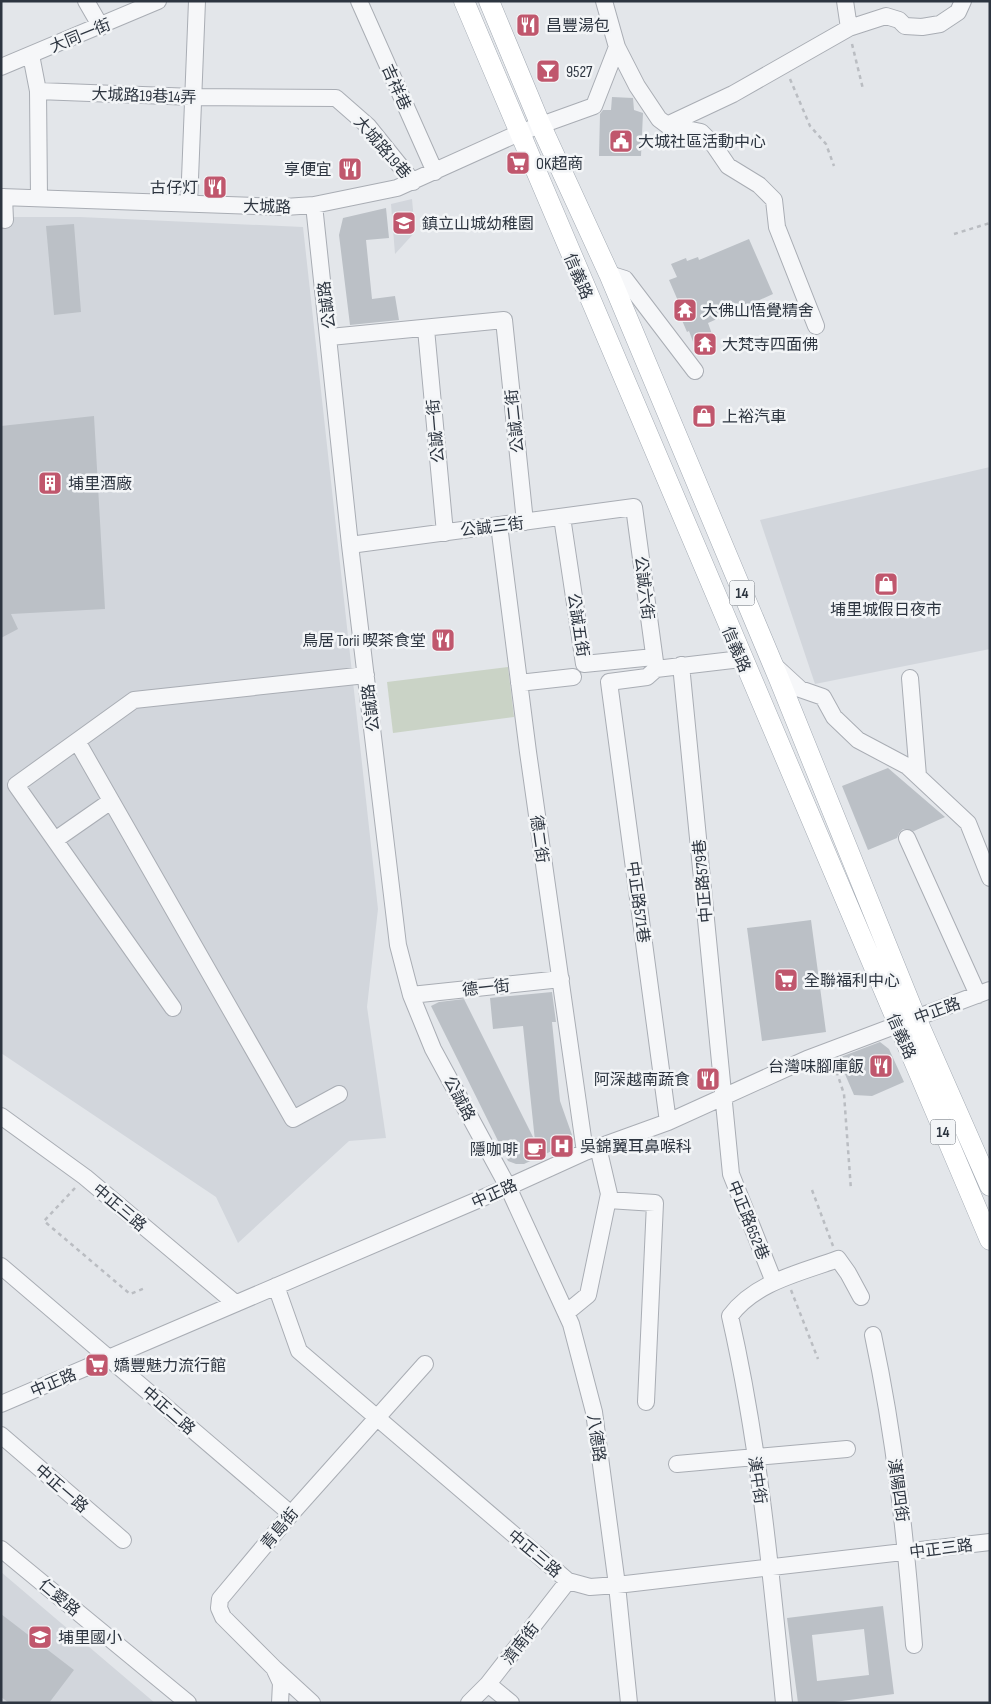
<svg xmlns="http://www.w3.org/2000/svg" width="991" height="1704" font-family="'Sofia Sans Condensed','Noto Sans TC',sans-serif">
	<rect width="100%" height="100%" fill="#e3e6ea"/>
	<path fill="#d2d6dc" d="M412 199 415 232 395 254 391 204Z
		M1 217H80L303 227 378 909 367 1007 386 1138 349 1141 238 1243 216 1197 1 1053Z
		M990 467V649L815 684 760 520Z
		M1 1572 155 1703H1Z"/>
	<path fill="#cad3c6" d="M508 667 514 717 393 733 387 682Z"/>
	<path fill="#bbc0c6" fill-rule="evenodd" d="M612 97 633 98 634 110 643 113 641 156H599L600 114 603 110H611Z
		M386 208 389 238 366 240 372 299 395 296 399 320 350 325 339 235 343 218Z
		M74 224 81 312 54 315 46 226Z
		M749 239 773 294 708 323 717 348 698 355 689 331 687 332 678 311 682 310 669 280 677 277 671 264 686 258 687 261 698 257 699 260Z
		M94 416 105 609 11 614 18 629 1 638V426Z
		M888 768 945 817 914 831 903 829 899 833 897 838 868 850 842 786Z
		M811 920 826 1032 762 1041 747 928Z
		M552 992 556 1022H552L560 1101 572 1135 571 1142 524 1164H516L508 1161 431 1006 439 1002 464 999 535 1141 523 1026 493 1029 490 998Z
		M880 1042 889 1049 904 1082 872 1096 854 1095 838 1058Z
		M883 1606 894 1694 827 1703H798L787 1618ZM864 1629 869 1675 817 1681 812 1635Z
		M1 1614 74 1670 49 1703H9L1 1697Z"/>
	<g fill="none" stroke-linecap="round" stroke-linejoin="round">
		<g stroke="#a9adb4" stroke-width="18">
			<path id="minor" d="M86 1 101 27
				M359 1 435 172
				M845 1 849 28
				M617 47 637 86 659 119 667 125 701 132 713 144 728 166 759 185 774 200 777 227 816 326
				M31 55 38 91
				M1 67 158 1
				M667 125 733 94 849 28 886 16 899 20 905 26 922 27 940 24 958 12 963 1
				M1 197 285 207 314 205 397 188 519 133 594 106 617 47 604 1
				M4 197 5 220
				M39 198 38 91 194 97 336 98 368 126 413 182
				M189 204 197 1
				M314 205 350 545 398 945 411 995 433 1049 508 1187 571 1324 594 1412 617 1585 629 1703
				M609 274 625 279 695 371
				M426 329 445 533
				M330 337 504 320 525 522
				M562 517 584 664 654 657
				M499 525 528 752 585 1152
				M350 545 634 507 656 669
				M681 665 731 1174 774 1282
				M775 666 800 689 823 697 834 717 858 740 907 766 968 823 990 878
				M910 678 918 776
				M519 683 573 677
				M77 741 293 1119 339 1094
				M907 838 978 995
				M55 840 111 801
				M411 995 561 979
				M173 1008 16 785 134 700 366 675
				M1 1116 85 1177 235 1303
				M668 1122 609 682 647 677 656 669 741 659
				M608 1200 655 1203 646 1402
				M1 1266 291 1514
				M276 1286 299 1351 568 1581 590 1587 617 1585 990 1542
				M566 1313 588 1295 609 1194 598 1147
				M873 1335C895 1438 906 1541 914 1645
				M1 1404 508 1187 585 1152 668 1122 807 1059 990 990
				M1 1435 123 1540
				M677 1464 847 1449
				M1 1549 188 1703
				M275 1669 312 1703
				M488 1684 511 1703
				M280 1703 281 1683 274 1668 223 1617 219 1608 220 1599 291 1514 425 1364
				M469 1703 488 1684 568 1581
				M784 1703C771 1573 759 1443 730 1316 755 1282 800 1273 838 1259L848 1273 861 1297"/>
		</g>
		<g stroke="#a4abb4" stroke-width="21">
			<path id="major" d="M464 1 990 1240
				M489 1 541 126 609 274 779 679 916 1018 990 1186"/>
		</g>
		<path stroke="#babdc2" stroke-width="2.5" stroke-dasharray="4 4" stroke-linecap="butt" d="M852 44 863 89
			M790 79 810 126 826 144 834 166
			M954 234 990 223
			M834 1064 844 1094 851 1190
			M75 1188 44 1221 130 1294 145 1288
			M812 1190 833 1246
			M791 1290 818 1359"/>
		<use href="#minor" stroke="#f6f7f9" stroke-width="16"/>
		<use href="#major" stroke="#fff" stroke-width="20"/>
	</g>
	<defs>
		<g id="restaurant-square" transform="scale(1.25)"><rect x="-9" y="-9" width="18" height="18" rx="4" fill="#c0576d" stroke="#f3f5f7"/><path d="M-5-6h1v4h1v-4h1v4h1v-4h1v5L-1.5 .5V6h-2V.5L-5-1ZM5-6V6H3V1.5H1.5Q1.5-4 5-6Z" fill="#fff"/></g>
		<g id="bar-square" transform="scale(1.25)"><rect x="-9" y="-9" width="18" height="18" rx="4" fill="#c0576d" stroke="#f3f5f7"/><path d="M-6-5H6L.8 .8V4.5H3.5V6h-7V4.5H-.8V.8Z" fill="#fff"/></g>
		<g id="civic-square" transform="scale(1.25)"><rect x="-9" y="-9" width="18" height="18" rx="4" fill="#c0576d" stroke="#f3f5f7"/><path d="M-.6-6.5H3V-4.5H.6V-3L4-1V1h2V6H-6V1h2V-1L-.6-3ZM-1.2 2.5V6h2.4V2.5Z" fill="#fff"/></g>
		<g id="supermarket-square" transform="scale(1.25)"><rect x="-9" y="-9" width="18" height="18" rx="4" fill="#c0576d" stroke="#f3f5f7"/><path d="M-6-5.5h2.5l.6 2H6L4.5 2H-2.5L-4.4-4H-6ZM-1.5 3.2a1.3 1.3 0 1 0 .1 0ZM3 3.2a1.3 1.3 0 1 0 .1 0Z" fill="#fff"/></g>
		<g id="school-square" transform="scale(1.25)"><rect x="-9" y="-9" width="18" height="18" rx="4" fill="#c0576d" stroke="#f3f5f7"/><path d="M0-5L7-2L0 1L-7-2ZM-4 1L0 2.5L4 1V4Q0 6-4 4Z" fill="#fff"/></g>
		<g id="temple-square" transform="scale(1.25)"><rect x="-9" y="-9" width="18" height="18" rx="4" fill="#c0576d" stroke="#f3f5f7"/><path d="M0-6L5-2H3V0L6.5 2.5H4V6H1.5V3h-3V6H-4V2.5H-6.5L-3 0V-2H-5Z" fill="#fff"/></g>
		<g id="shop-square" transform="scale(1.25)"><rect x="-9" y="-9" width="18" height="18" rx="4" fill="#c0576d" stroke="#f3f5f7"/><path d="M-5-2.5h2.3a2.7 3.5 0 0 1 5.4 0H5L5.5 6h-11ZM-1.5-2.5h3a1.5 2.3 0 0 0-3 0Z" fill="#fff"/></g>
		<g id="building-square" transform="scale(1.25)"><rect x="-9" y="-9" width="18" height="18" rx="4" fill="#c0576d" stroke="#f3f5f7"/><path d="M-4-6H4V6H1V3H-1V6H-4ZM-2.5-4.3h1.7v1.8h-1.7ZM.8-4.3h1.7v1.8H.8ZM-2.5-1h1.7V.8h-1.7ZM.8-1h1.7V.8H.8Z" fill="#fff"/></g>
		<g id="hospital-square" transform="scale(1.25)"><rect x="-9" y="-9" width="18" height="18" rx="4" fill="#c0576d" stroke="#f3f5f7"/><path d="M-5-5h3v3.5h4V-5h3V5h-3V1.5h-4V5h-3Z" fill="#fff"/></g>
		<g id="cafe-square" transform="scale(1.25)"><rect x="-9" y="-9" width="18" height="18" rx="4" fill="#c0576d" stroke="#f3f5f7"/><path d="M-5.5-4.5H6V0H3Q3 3.5 0 3.5H-2.5Q-5.5 3.5-5.5 0ZM3-3.2v2h1.7v-2ZM-6 4.5H4V6H-6Z" fill="#fff"/></g>
	</defs>
	<g fill-rule="evenodd">
		<use href="#restaurant-square" x="528" y="25"/>
		<use href="#bar-square" x="548" y="71"/>
		<use href="#civic-square" x="621" y="141"/>
		<use href="#supermarket-square" x="518" y="163"/>
		<use href="#restaurant-square" x="350" y="169"/>
		<use href="#restaurant-square" x="215" y="187"/>
		<use href="#school-square" x="404" y="223"/>
		<use href="#temple-square" x="685" y="310"/>
		<use href="#temple-square" x="705" y="344"/>
		<use href="#shop-square" x="704" y="416"/>
		<use href="#building-square" x="50" y="483"/>
		<use href="#shop-square" x="886" y="584"/>
		<use href="#restaurant-square" x="443" y="640"/>
		<use href="#supermarket-square" x="786" y="980"/>
		<use href="#restaurant-square" x="881" y="1066"/>
		<use href="#restaurant-square" x="708" y="1079"/>
		<use href="#hospital-square" x="562" y="1146"/>
		<use href="#cafe-square" x="535" y="1149"/>
		<use href="#supermarket-square" x="97" y="1365"/>
		<use href="#school-square" x="40" y="1637"/>
	</g>
	<g text-anchor="middle" stroke-width="5" stroke-linejoin="round" paint-order="stroke">
		<g fill="#f3f5f7" stroke="#686f77" stroke-width="1">
			<rect x="729.5" y="580.5" width="25" height="25" rx="4"/>
			<rect x="930.5" y="1119.5" width="25" height="25" rx="4"/>
		</g>
		<g font-size="15" font-weight="bold" fill="#2d3540">
			<text x="742" y="598">14</text>
			<text x="943" y="1137">14</text>
		</g>
		<g font-size="16" fill="#2d3540" stroke="#f3f5f7" text-anchor="start">
			<text x="546" y="31">昌豐湯包</text>
			<text x="566" y="77">9527</text>
			<text x="638" y="147">大城社區活動中心</text>
			<text x="536" y="169">OK超商</text>
			<text x="332" y="175" text-anchor="end">享便宜</text>
			<text x="198" y="193" text-anchor="end">古仔灯</text>
			<text x="422" y="229">鎮立山城幼稚園</text>
			<text x="702" y="316">大佛山悟覺精舍</text>
			<text x="722" y="350">大梵寺四面佛</text>
			<text x="722" y="422">上裕汽車</text>
			<text x="68" y="489">埔里酒廠</text>
			<text x="886" y="615" text-anchor="middle">埔里城假日夜市</text>
			<text x="426" y="646" text-anchor="end">鳥居 Torii 喫茶食堂</text>
			<text x="804" y="986">全聯福利中心</text>
			<text x="864" y="1072" text-anchor="end">台灣味腳庫飯</text>
			<text x="690" y="1085" text-anchor="end">阿深越南蔬食</text>
			<text x="580" y="1152">吳錦翼耳鼻喉科</text>
			<text x="518" y="1155" text-anchor="end">隱咖啡</text>
			<text x="114" y="1371">嬌豐魅力流行館</text>
			<text x="58" y="1643">埔里國小</text>
		</g>
		<g font-size="16" fill="#2d3540" stroke="#f3f5f7">
			<text transform="translate(80 35) rotate(-22)" y="6">大同一街</text>
			<text transform="translate(397 87) rotate(66)" y="6">吉祥巷</text>
			<text transform="translate(144 95) rotate(2)" y="6">大城路19巷14弄</text>
			<text transform="translate(383 147) rotate(49)" y="6">大城路19巷</text>
			<text transform="translate(267 206) rotate(1)" y="6">大城路</text>
			<text transform="translate(579 276) rotate(67)" y="6">信義路</text>
			<text transform="translate(326 305) rotate(-97)" y="6">公誠路</text>
			<text transform="translate(514 421) rotate(-96)" y="6">公誠二街</text>
			<text transform="translate(435 431) rotate(-95)" y="6">公誠一街</text>
			<text transform="translate(492 526) rotate(-7)" y="6">公誠三街</text>
			<text transform="translate(645 588) rotate(83)" y="6">公誠六街</text>
			<text transform="translate(579 625) rotate(81)" y="6">公誠五街</text>
			<text transform="translate(737 649) rotate(67)" y="6">信義路</text>
			<text transform="translate(370 708) rotate(-97)" y="6">公誠路</text>
			<text transform="translate(540 839) rotate(82)" y="6">德二街</text>
			<text transform="translate(702 881) rotate(-95)" y="6">中正路579巷</text>
			<text transform="translate(639 902) rotate(82)" y="6">中正路571巷</text>
			<text transform="translate(486 987) rotate(-6)" y="6">德一街</text>
			<text transform="translate(937 1010) rotate(-20)" y="6">中正路</text>
			<text transform="translate(902 1036) rotate(66)" y="6">信義路</text>
			<text transform="translate(460 1098) rotate(62)" y="6">公誠路</text>
			<text transform="translate(494 1193) rotate(-24)" y="6">中正路</text>
			<text transform="translate(120 1207) rotate(40)" y="6">中正三路</text>
			<text transform="translate(749 1220) rotate(68)" y="6">中正路652巷</text>
			<text transform="translate(53 1382) rotate(-23)" y="6">中正路</text>
			<text transform="translate(169 1410) rotate(41)" y="6">中正二路</text>
			<text transform="translate(597 1438) rotate(82)" y="6">八德路</text>
			<text transform="translate(758 1480) rotate(82)" y="6">漢中街</text>
			<text transform="translate(62 1488) rotate(41)" y="6">中正一路</text>
			<text transform="translate(899 1490) rotate(82)" y="6">漢陽四街</text>
			<text transform="translate(279 1528) rotate(-50)" y="6">青島街</text>
			<text transform="translate(941 1548) rotate(-7)" y="6">中正三路</text>
			<text transform="translate(535 1553) rotate(40)" y="6">中正三路</text>
			<text transform="translate(60 1597) rotate(40)" y="6">仁愛路</text>
			<text transform="translate(520 1643) rotate(-52)" y="6">濟南街</text>
		</g>
	</g>
	<rect width="991" height="1704" fill="none" stroke="#2d3540" stroke-width="5"/>
</svg>
